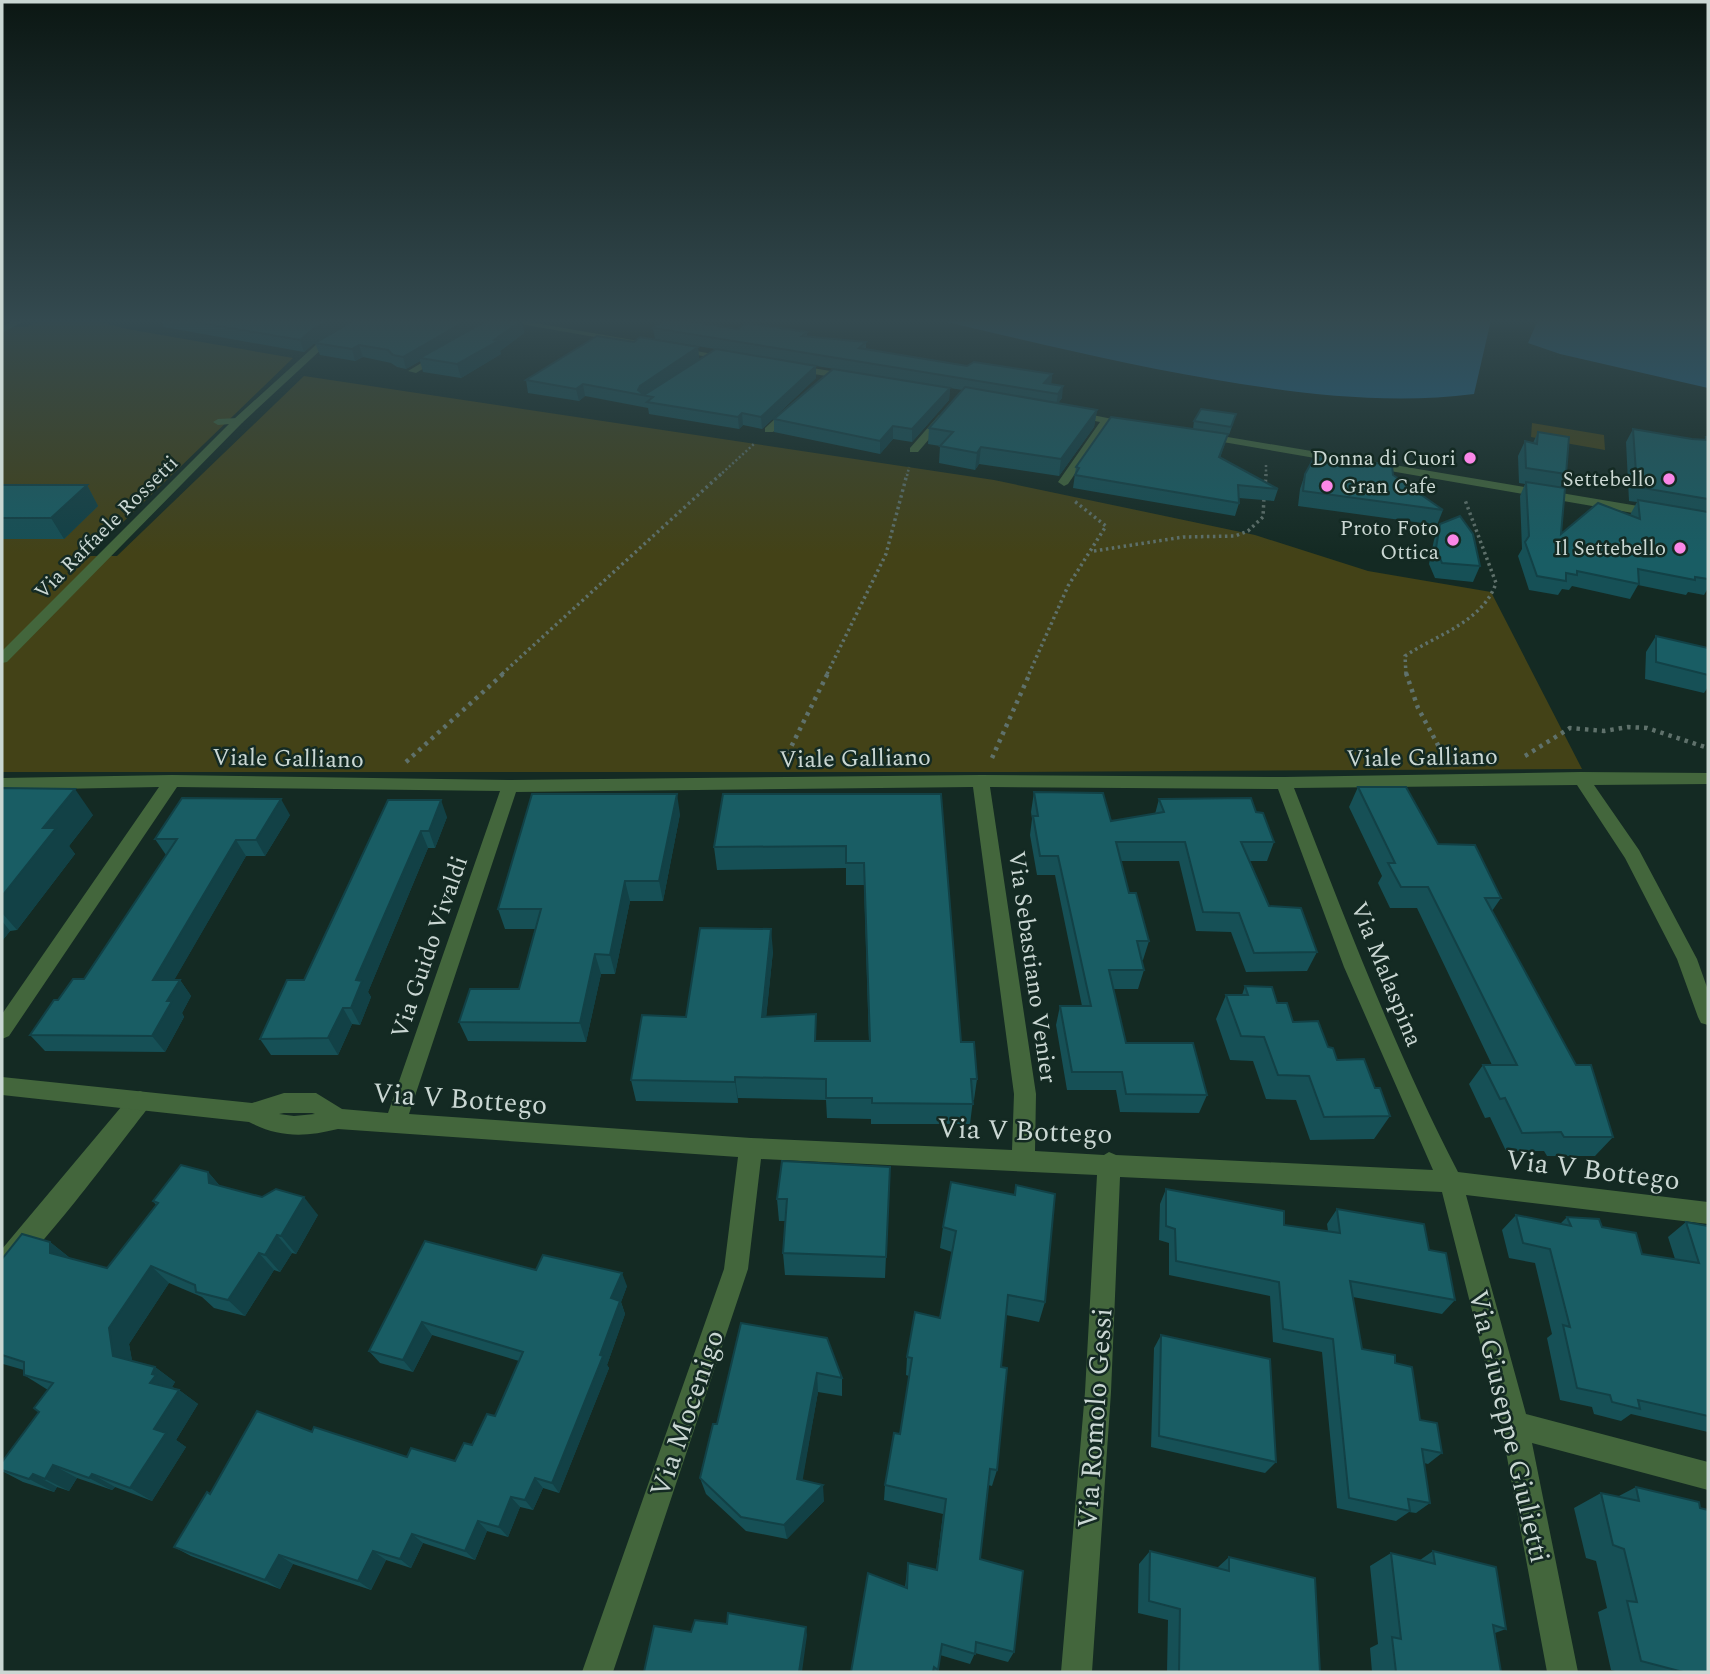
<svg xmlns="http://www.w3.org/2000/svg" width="1710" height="1674" font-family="Spectral,serif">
	<rect width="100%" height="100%" fill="#142a23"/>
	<path fill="#434217" d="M42 320H92L127 329 293 358 88 556H117L304 376 994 480 1255 535 1368 571 1491 592 1582 769 1002 772H2V327H26Z
		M1532 423 1604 435 1605 450 1531 437Z"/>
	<path fill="#1f6387" d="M939 320H1491L1474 394C1397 404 1318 396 1241 384 1139 368 1040 344 939 320Z
		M1538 320H1708V388L1560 354 1528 343Z"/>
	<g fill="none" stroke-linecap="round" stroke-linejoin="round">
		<path stroke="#5f716b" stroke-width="2.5" stroke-dasharray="2 2.5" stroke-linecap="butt" d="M719 476 754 444
			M907 476 909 467
			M1266 476V465"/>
		<path stroke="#5f716b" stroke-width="3.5" stroke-dasharray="2.5 3.5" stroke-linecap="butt" d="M1265 488 1266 474
			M1094 551 1183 537 1235 536 1248 531 1263 517 1264 497
			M502 674 721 474
			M827 674 886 554 907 474
			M1029 674 1068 586 1106 526 1073 500
			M1406 674 1405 656C1436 635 1483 622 1496 583L1465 500"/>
		<path stroke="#5f716b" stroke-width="4.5" stroke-dasharray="3.5 5" stroke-linecap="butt" d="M1406 673 1418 708 1445 758
			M1525 756 1570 728 1604 731 1628 727 1647 728 1708 748
			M992 758 1030 673
			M784 761 828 673
			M406 762 504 673"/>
		<path fill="#43663c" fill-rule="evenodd" d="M238 418 243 421 242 423 218 425 213 422 218 419Z
			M140 1091 148 1094 151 1101 148 1108C124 1138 28 1269 2 1279V1249L132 1094Z"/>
		<path fill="#43663c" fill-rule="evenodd" d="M15 320H26L2 333V326Z
			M362 320H373L325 346 242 423 7 662 2 663V651L234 419 319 342Z
			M498 320H518L736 358 731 361Z
			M438 353 446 355 416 373 408 371Z
			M794 365 849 374 854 377 849 380 791 370 789 368Z
			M787 408 796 410 773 432H765V428Z
			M1073 411 1137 424 1132 427 1110 423 1068 484 1064 486 1058 482 1100 422 1069 416 1068 414Z
			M939 415 948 417 918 452H910V448Z
			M1204 433 1656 509 1662 513 1656 517 1200 438V434Z
			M1581 772 1708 773V784L1594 785 1639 850 1697 959 1708 990V1025L1701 1023 1698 1017 1677 959 1625 858 1577 785 1294 788C1345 918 1394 1049 1458 1172L1708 1202V1224L1466 1195 1526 1414 1708 1462V1490L1532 1443 1578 1672H1547L1501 1425 1442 1192 1120 1177 1111 1392 1092 1672H1061L1085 1392 1097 1175 761 1159 748 1269 613 1672H582L724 1269 738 1157 338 1129C305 1137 280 1138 249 1122L2 1095V1077L252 1103 284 1093H316L342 1109 388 1113 500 791 177 787 9 1036 2 1039V1014L159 787 2 790V778L172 775 510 780 981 775 1284 777ZM973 787 1014 1094 1012 1150 751 1138 409 1114 516 792ZM990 787 1278 789 1344 967 1433 1170 1116 1155 1109 1152 1104 1155 1035 1151 1036 1094ZM284 1113H312L315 1114 294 1116 279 1114Z"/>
	</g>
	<path fill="#165056" d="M161 320H479L480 324 522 320 524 333 500 351 501 354 461 378 423 372 420 361 406 369 397 367 391 363 363 357 355 361 320 355 315 343 341 328 318 340 304 352 164 327Z
		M653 328 738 329 807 332V336L866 342V349L967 366 1052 374 1051 384 1062 398 1058 403 1097 410 1094 427 1059 476 979 464 975 470 939 463 940 446 928 444 929 428 962 390 950 388 949 400 912 442 893 439 880 454 774 432V419L909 381 816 366V378L762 429 743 425 739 429 649 414 648 408 585 396 579 401 528 393 526 380 634 342 698 347 699 359 674 375 715 349 655 339Z
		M1194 421H1234L1229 435 1228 434 1220 458 1278 489 1274 501 1239 498V503L1235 516 1073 488 1076 467 1221 433 1193 429Z
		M1633 429 1692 439 1704 440 1706 437H1708V588L1704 595 1688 592 1686 595 1638 585 1630 599 1572 586 1569 590 1562 589 1558 595 1529 590 1518 556 1522 549 1520 496 1525 484 1519 483 1518 456 1525 441 1533 443 1538 432 1566 474 1560 488 1561 534 1630 515 1637 502 1629 501 1626 442Z
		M1305 474 1393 475 1443 510 1437 525 1298 506 1300 489Z
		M2 485H87L98 506 64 539H2Z
		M1440 524 1480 566 1473 582 1435 578 1429 564 1434 540Z
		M1656 636 1708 648V687L1704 693 1645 679 1646 652Z
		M1358 787 1438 844 1501 898 1492 911 1613 1137 1595 1156H1547L1544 1151H1506L1490 1117 1485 1118 1469 1084 1483 1065H1492L1417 908H1390L1378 883 1382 876 1349 807Z
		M2 788 93 815 69 846 75 854 17 930 10 931 2 941Z
		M1034 792 1111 821 1155 814 1159 799 1256 812 1274 842 1267 861H1250L1269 906 1317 952 1307 971 1246 972 1231 932 1196 931 1179 861H1121L1129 893 1149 941 1143 960H1142L1144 970 1138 989H1113L1126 1043 1207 1095 1199 1113 1120 1112 1116 1090H1067L1056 1025 1060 1006H1082L1055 875H1037L1030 835 1032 819 1031 812Z
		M941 794 961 1042 977 1079 974 1100H973L970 1124H871V1119L827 1118 826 1100 738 1098V1103L636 1101 631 1080 686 1017 773 951 766 1017 817 1041H869L864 885H846V868L717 870 714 847Z
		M388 800 447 817 435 848H428L368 992 371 997 360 1025 352 1024 338 1055H271L260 1039 304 980Z
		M680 814 663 901H630L615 974H601L586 1042 468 1041 459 1022 519 989 535 929H505L498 909Z
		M290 815 265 856H246L174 980H180L191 996 182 1013 184 1017 165 1052 45 1051 30 1035 58 1000 84 979 166 855 155 839Z
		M1245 986 1277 1003 1293 1022 1328 1047 1337 1060 1375 1088 1390 1116 1374 1139 1310 1140 1296 1100 1266 1099 1253 1061 1230 1060 1216 1019 1226 995H1242Z
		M890 1167 885 1278 785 1275 783 1253 785 1221H779L777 1199Z
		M208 1172 220 1186 318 1215 296 1254 292 1253 280 1272 274 1270 245 1316 214 1308 202 1297 169 1283 129 1344 132 1361 155 1367 175 1382 172 1387 179 1390 198 1404 176 1440 186 1447 152 1501 115 1487 112 1490 77 1478 69 1491 57 1487 54 1492 23 1482 2 1471V1462L39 1412 48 1390 24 1375V1370L3 1364 2 1365V1259L50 1242 70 1258 107 1268 156 1205 153 1201Z
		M1016 1185 1045 1302 1039 1322 1006 1315 1001 1367 997 1470 992 1486 988 1485 980 1559 1014 1652 1008 1662 975 1653 970 1664 940 1655 937 1672H851L905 1587 908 1563 936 1570 943 1514 884 1500 885 1485 900 1434 909 1376 906 1375 907 1357 940 1318 952 1252 940 1248 943 1227 1014 1195Z
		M1166 1189 1284 1225 1328 1231 1327 1224 1337 1209 1429 1250 1455 1300 1442 1314 1353 1297 1362 1349 1395 1363 1420 1420 1442 1453 1428 1464 1424 1463 1430 1503 1416 1513 1409 1512 1396 1521 1337 1508 1322 1352 1273 1342 1270 1296 1169 1275V1243L1159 1240 1160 1204Z
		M1516 1215 1560 1224 1567 1217 1602 1227 1642 1254 1675 1259 1668 1237 1686 1222 1708 1226V1432L1631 1414 1621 1421 1594 1414 1592 1407 1560 1400 1547 1338 1552 1334 1535 1263 1509 1258 1502 1230Z
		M425 1241 536 1270 627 1286 621 1302 625 1314 607 1365 609 1368 559 1493 543 1488 533 1510 520 1507 508 1537 487 1531 475 1560 423 1543 411 1568 386 1560 371 1590 293 1564 280 1589 191 1556 174 1547 210 1494 312 1432 407 1457 455 1461 472 1445 495 1416 519 1361 432 1335 413 1372 380 1363 369 1351Z
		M741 1323 842 1378V1396L818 1392 802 1480 824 1501 787 1539 746 1531 706 1494 700 1478 717 1424Z
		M1161 1335 1276 1462 1265 1473 1151 1447 1154 1348Z
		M1636 1487 1708 1672H1619L1611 1670 1598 1612 1607 1608 1596 1561 1586 1558 1574 1508 1601 1493 1617 1497Z
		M1150 1551 1217 1568 1229 1557 1320 1672H1167L1168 1620 1138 1613 1139 1564Z
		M1433 1551 1506 1629 1495 1633 1501 1672H1372L1370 1648 1378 1644 1370 1566 1391 1553 1420 1560Z"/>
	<path fill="#124146" d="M330 320H357L318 340 304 352 300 340 314 328Z
		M467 320H479L480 326 420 358V361L406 369 403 357Z
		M522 320 524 333 500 351 501 354 461 378 457 364Z
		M359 345 363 357 355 361 352 349Z
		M698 347 699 359 645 396 638 390 640 386Z
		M816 366V378L762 429 761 417Z
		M1052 374 1051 386 1044 383Z
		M583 384 585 396 579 401 576 389Z
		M1063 386 1062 398 1056 406 1058 394Z
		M950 388 949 400 912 442V429Z
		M1097 410 1094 427 1059 476 1061 459Z
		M742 413 743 425 739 429 738 417Z
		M893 426V439L880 454V441Z
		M981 447 979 464 975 470 977 453Z
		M87 485 98 506 64 539 51 518Z
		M75 789 93 815 69 846 75 854 17 930 2 913V896L43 828Z
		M677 794 680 814 663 901 659 881Z
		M281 799 290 815 265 856 256 840Z
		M441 800 447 817 435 848 429 831Z
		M421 831 428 848 368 992 371 997 360 1025 351 1008 356 980Z
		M236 840 246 856 165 996 153 980Z
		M625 881 630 901 615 974 610 955Z
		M2 921 10 931 2 941Z
		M771 929 773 951 764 1039 762 1017Z
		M595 954 601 974 586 1042 580 1023Z
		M180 980 191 996 182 1013 184 1017 165 1052 152 1036 167 1001Z
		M343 1008 352 1024 338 1055 328 1038Z
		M735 1077 738 1098V1103L735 1082Z
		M208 1172 224 1191 209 1183Z
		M304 1197 318 1215 296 1254 281 1236Z
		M277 1235 292 1253 280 1272 265 1255Z
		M50 1242 71 1259 50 1253Z
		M259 1253 274 1270 245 1316 228 1300Z
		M151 1266 169 1283 129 1344 134 1371 113 1356 109 1328Z
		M622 1273 627 1286 621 1302 625 1314 607 1365 609 1368 559 1493 552 1483 600 1355 611 1298Z
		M422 1322 432 1335 413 1372 403 1360Z
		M155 1367 175 1382 172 1387 176 1390 150 1383 152 1374Z
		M817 1373 818 1392 800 1495 797 1479Z
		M179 1390 198 1404 176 1440 186 1447 152 1501 130 1488 154 1429Z
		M53 1465 77 1478 69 1491 45 1479Z
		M33 1474 57 1487 54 1492 29 1479Z
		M92 1474 115 1487 112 1490 89 1478Z
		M535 1478 543 1488 533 1510 525 1500Z
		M823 1485 824 1501 787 1539 784 1525Z
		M511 1497 520 1507 508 1537 499 1527Z
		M478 1521 487 1531 475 1560 465 1551Z
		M412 1534 423 1543 411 1568 400 1559Z
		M373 1551 386 1560 371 1590 358 1581Z
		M279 1555 293 1564 280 1589 265 1580Z
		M806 1627 807 1635 802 1672H799Z"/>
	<path fill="#195d64" stroke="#124146" stroke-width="2" d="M184 320H330L314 328 300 340Z
		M355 320H467L403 357 393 355 388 350 359 345 352 349 315 343Z
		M488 320H522L494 340 498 341 457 364 420 358Z
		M664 320H680L738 329 746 323 807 332 802 336 866 342 859 348 967 366 974 362 1052 374 1044 383 1063 386 1058 394 653 328Z
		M597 336 634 342 640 337 698 347 640 386 638 390 644 395 716 349 816 366 761 417 742 413 738 417 647 402 653 397 583 384 576 389 526 380Z
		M833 369 950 388 912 429 893 426 880 441 774 419Z
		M965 387 1097 410 1061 459 981 447 977 453 940 446 953 432 929 428Z
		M1201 409 1236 414 1231 427 1194 421Z
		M1111 417 1228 434 1219 457 1278 489 1238 485 1239 503 1075 475 1079 468 1076 467Z
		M1633 429 1692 439 1707 440 1706 437H1708V499L1637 487Z
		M1538 432 1569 437 1566 474 1526 468 1525 441 1537 444Z
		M1315 456 1392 465 1393 475 1443 510 1303 491 1305 474Z
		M1526 482 1565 488 1561 534 1598 503 1640 519 1638 500 1708 512V579L1695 577V580L1638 569 1639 584 1577 571V575L1566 573V581L1537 576 1525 542 1529 536Z
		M2 485H87L51 518H2Z
		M1460 516 1473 534 1480 566 1442 563 1436 548 1440 524Z
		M1656 636 1708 648V675L1656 662Z
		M1358 787H1406L1438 844 1475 845 1501 898H1485L1576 1065H1591L1613 1137H1564L1561 1132 1522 1133 1505 1098 1500 1099 1483 1065H1517L1428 887H1401L1388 863H1395Z
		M2 788 75 789 43 828H56L2 896Z
		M1034 792 1103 793 1111 821 1164 812 1159 799 1251 798 1256 812 1263 813 1274 842H1241L1269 906 1301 908 1317 952 1254 953 1239 913 1203 912 1185 842H1116L1129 893H1136L1149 941H1137L1144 970H1109L1126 1043H1193L1207 1095 1126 1094 1122 1072H1072L1060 1006H1091L1058 856H1040L1033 816H1038Z
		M532 794H677L659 881H625L610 955 595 954 580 1023 459 1022 470 989H519L541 909H498Z
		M723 794H941L961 1042H974L977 1079H971L973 1104 872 1103V1098H826V1079L735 1077V1082L631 1080 642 1015 686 1017 700 928 771 929 762 1017 816 1014 815 1041H870L864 863H846V846L714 847Z
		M182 798 281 799 256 840H236L153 980H180L167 1001H172L152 1036 30 1035 54 1000H58L73 979H84L177 839H155Z
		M388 800H441L429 831H421L356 980 362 981 351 1008H343L328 1038 260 1039 287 980H304Z
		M1245 986 1272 987 1277 1003H1287L1293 1022 1318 1021 1328 1047 1333 1048 1337 1060 1364 1059 1375 1088H1380L1390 1116 1324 1117 1309 1076 1278 1075 1264 1037 1241 1036 1226 995H1248Z
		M782 1161 890 1167 886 1257 783 1253 787 1199H777Z
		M181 1165 208 1172 209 1183 262 1197 276 1189 304 1197 281 1236 277 1235 265 1255 259 1253 228 1300 196 1292 195 1285 151 1266 109 1328 113 1356 155 1367 152 1374 156 1375 150 1383 179 1390 154 1429 166 1433 130 1488 92 1474 89 1478 53 1465 45 1479 33 1474 29 1479 2 1470V1462L39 1412 34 1408 53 1383 24 1375V1362L2 1355V1259L22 1234 50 1242V1253L107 1268 158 1203 153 1201Z
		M951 1182 1015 1195 1016 1185 1055 1194 1045 1302 1008 1295 1001 1367 1007 1368 997 1470 990 1469 980 1559 1023 1571 1014 1652 976 1642 975 1654 942 1644 938 1670 934 1667 933 1672H851L868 1573 907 1588 908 1563 937 1570 946 1499 885 1485 894 1433 900 1434 912 1358 907 1357 915 1312 940 1318 956 1231 943 1227Z
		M1166 1189 1284 1211V1225L1340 1233 1337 1209 1424 1224 1429 1250 1446 1253 1455 1300 1350 1281 1362 1349 1395 1355V1363L1412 1367 1420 1420 1437 1423 1442 1453 1422 1449 1430 1503 1408 1499 1410 1511 1349 1498 1333 1339 1283 1329 1279 1282 1176 1261 1175 1229 1166 1226Z
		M1516 1215 1571 1226 1567 1217 1599 1219 1602 1227 1636 1233 1642 1254 1699 1263 1686 1222 1708 1226V1416L1638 1400 1640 1409 1612 1402 1610 1395 1577 1388 1563 1325 1570 1327 1550 1249 1523 1243Z
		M425 1241 536 1270 543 1255 622 1273 611 1298 620 1301 600 1355 603 1356 552 1483 535 1478 525 1500 511 1497 499 1527 478 1521 465 1551 412 1534 400 1559 373 1551 358 1581 279 1555 265 1580 174 1547 207 1492 210 1494 257 1411 312 1432 314 1427 407 1457 411 1448 455 1461 464 1443 472 1445 487 1414 495 1416 523 1352 422 1322 403 1360 369 1351Z
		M741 1323 827 1338 842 1378 817 1373 797 1479 823 1485 784 1525 741 1517 700 1478 713 1424H717Z
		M1161 1335 1270 1359 1276 1462 1159 1436Z
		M1636 1487 1699 1502 1700 1508 1708 1510V1672H1683L1641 1661 1627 1601 1637 1602 1624 1549 1613 1545 1601 1493 1639 1501Z
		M1150 1551 1229 1571V1557L1315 1578 1320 1672H1179L1180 1609 1149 1601Z
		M1433 1551 1496 1567 1506 1629 1493 1625 1501 1672H1396L1392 1637 1401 1639 1391 1553 1435 1564Z
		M728 1613 806 1627 799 1672H644L654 1626 691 1632 695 1620 727 1624Z"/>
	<linearGradient id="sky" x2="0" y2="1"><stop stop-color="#0b1713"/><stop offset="0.58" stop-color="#344a50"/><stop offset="1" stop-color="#344a50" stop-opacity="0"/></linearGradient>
	<rect width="1710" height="554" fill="url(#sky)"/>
	<g fill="#fa87e7" stroke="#142a23" stroke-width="2.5">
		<circle cx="1470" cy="458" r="7"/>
		<circle cx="1669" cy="479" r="7"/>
		<circle cx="1327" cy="486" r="7"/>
		<circle cx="1453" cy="540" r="7"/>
		<circle cx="1680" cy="548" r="7"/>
	</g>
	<g text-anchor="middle" stroke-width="5" stroke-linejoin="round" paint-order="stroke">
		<g font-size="21" fill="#cad7d3" stroke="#142a23" text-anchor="end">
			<text x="1456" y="465">Donna di Cuori</text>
			<text x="1655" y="486">Settebello</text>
			<text x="1341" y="493" text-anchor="start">Gran Cafe</text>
			<text x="1439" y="535">Proto Foto<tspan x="1439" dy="24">Ottica</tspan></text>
			<text x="1666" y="555">Il Settebello</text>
		</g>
		<g font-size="21" fill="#cad7d3" stroke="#142a23">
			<text transform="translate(106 527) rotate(-45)" y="7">Via Raffaele Rossetti</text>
		</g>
		<g font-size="24" fill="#cad7d3" stroke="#142a23">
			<text transform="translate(1422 757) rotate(-1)" y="8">Viale Galliano</text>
			<text transform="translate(288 758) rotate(1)" y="8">Viale Galliano</text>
			<text transform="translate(855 758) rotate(-1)" y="8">Viale Galliano</text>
			<text transform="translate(429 947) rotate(-71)" y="8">Via Guido Vivaldi</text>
			<text transform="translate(1033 967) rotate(82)" y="8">Via Sebastiano Venier</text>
			<text transform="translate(1387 974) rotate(68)" y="8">Via Malaspina</text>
		</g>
		<g font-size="28" fill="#cad7d3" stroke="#142a23">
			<text transform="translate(460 1098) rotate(4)" y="10">Via V Bottego</text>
			<text transform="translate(1025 1130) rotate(2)" y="10">Via V Bottego</text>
			<text transform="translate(1593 1169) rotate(7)" y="10">Via V Bottego</text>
			<text transform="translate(686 1413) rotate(-71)" y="10">Via Mocenigo</text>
			<text transform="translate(1094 1418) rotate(-86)" y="10">Via Romolo Gessi</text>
			<text transform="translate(1510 1426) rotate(77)" y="10">Via Giuseppe Giulietti</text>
		</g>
	</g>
	<rect width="1710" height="1674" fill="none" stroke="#cad7d3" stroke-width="7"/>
</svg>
